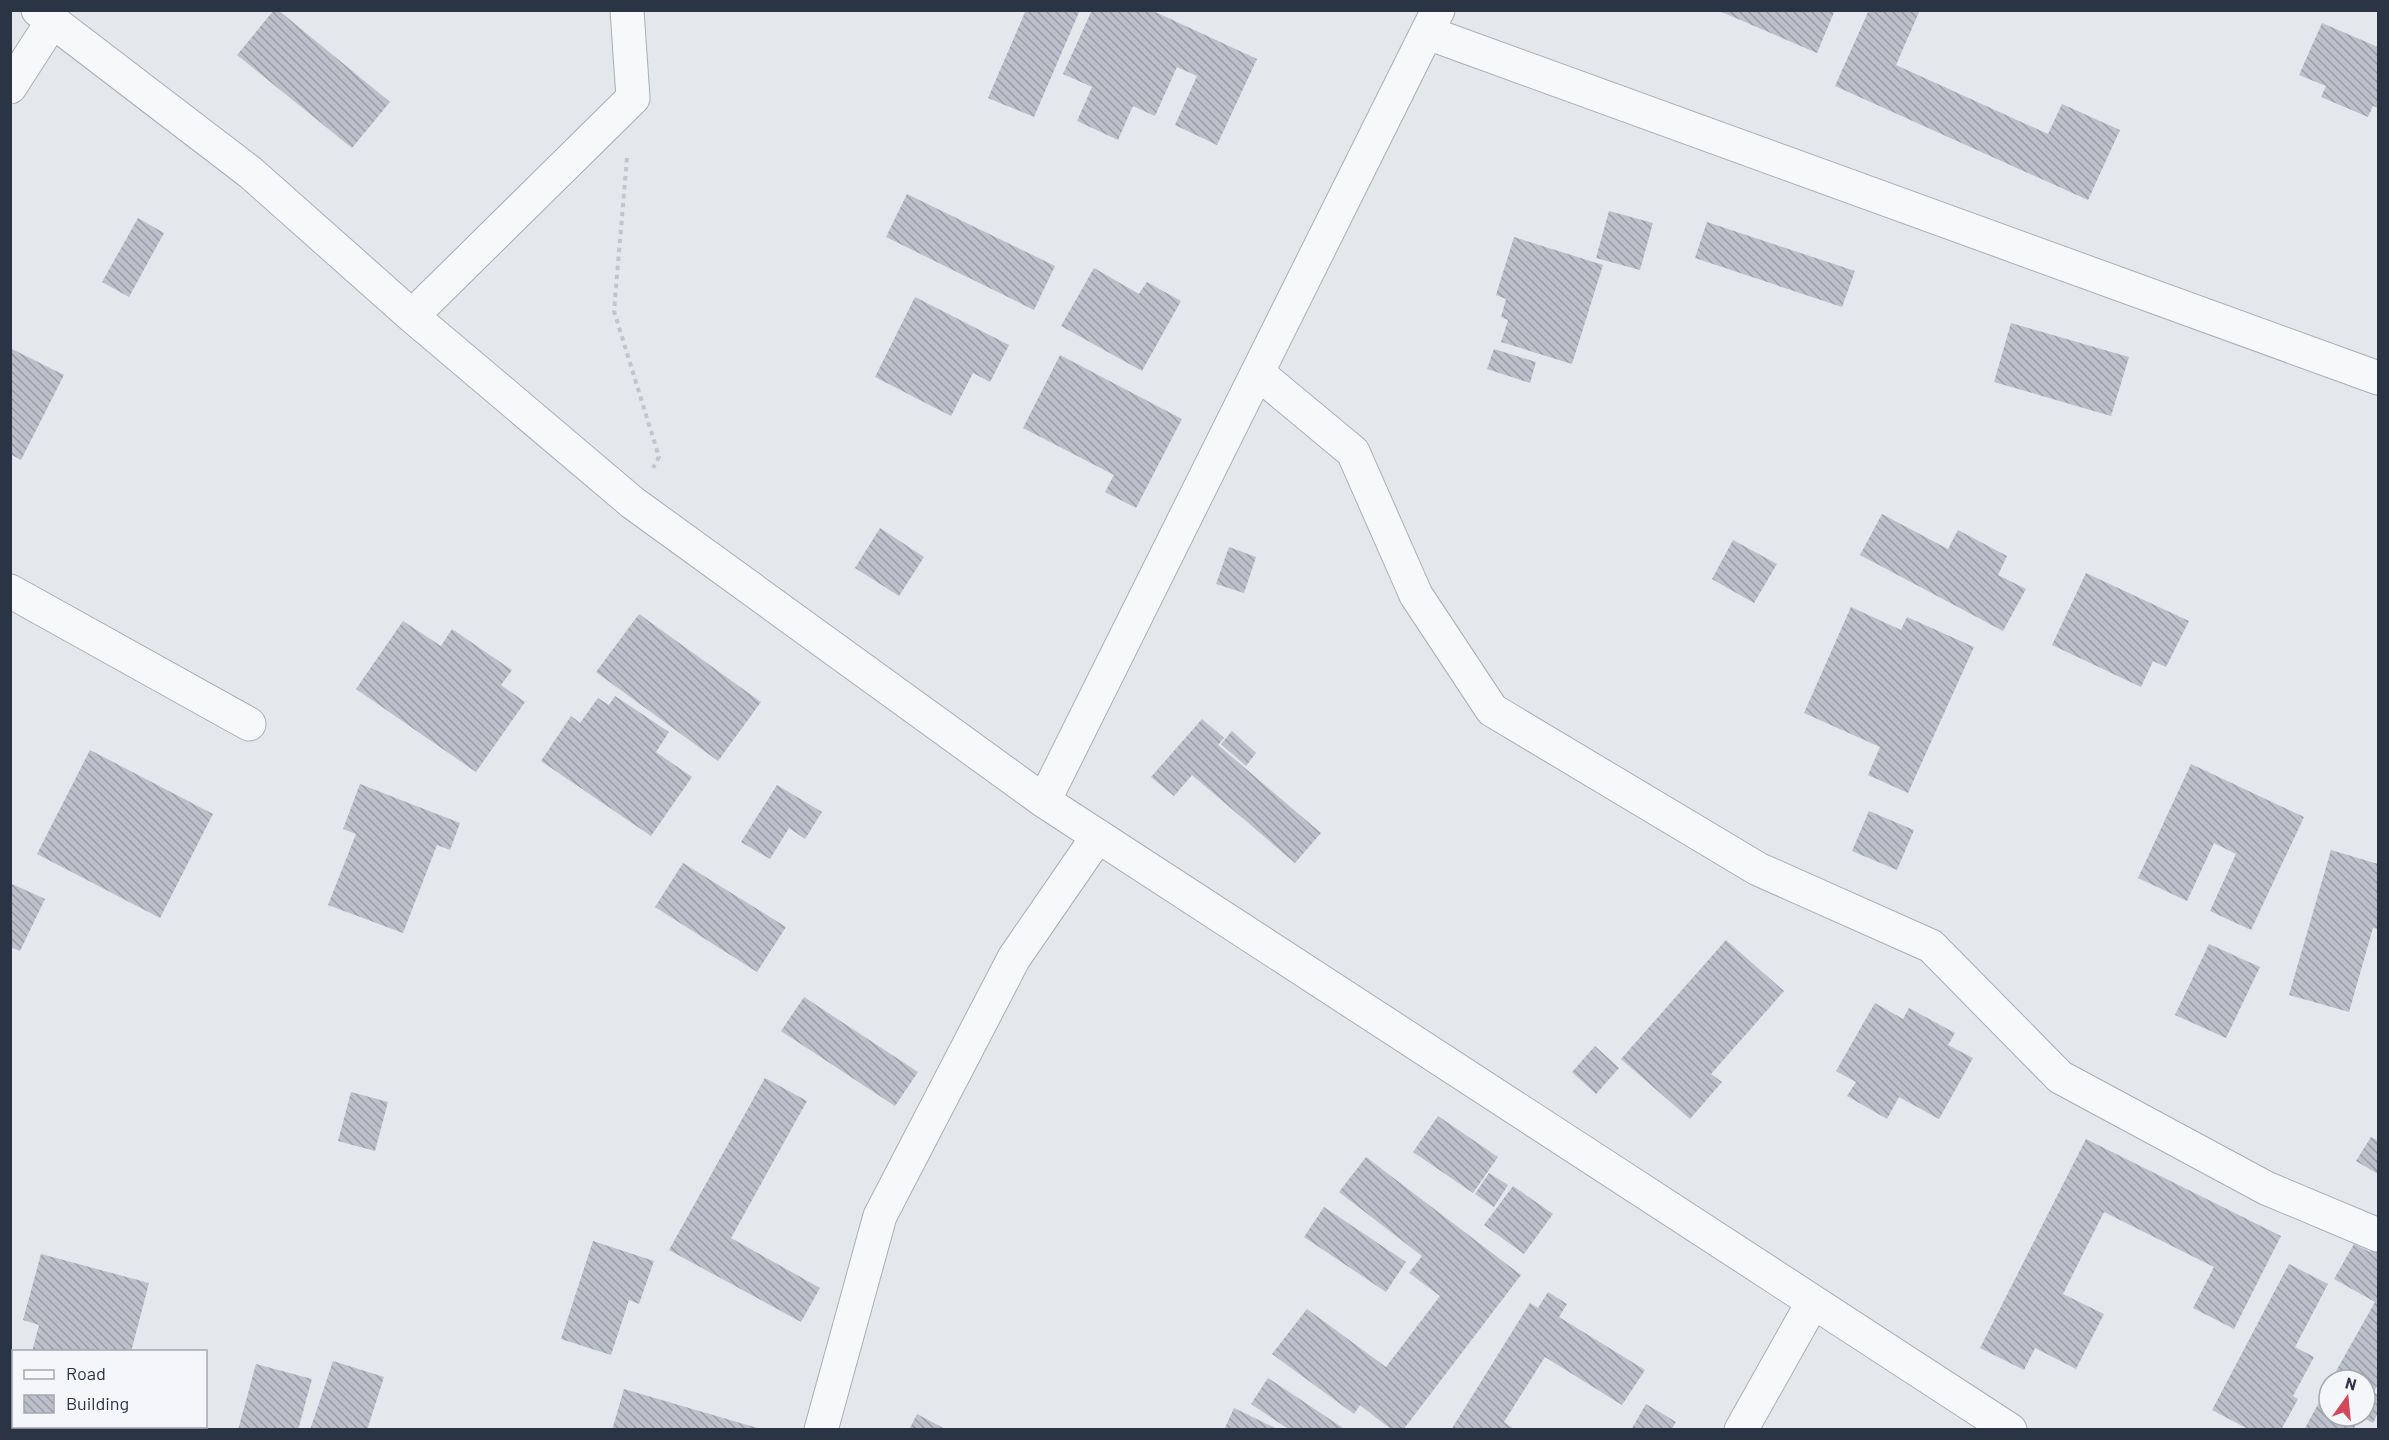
<svg xmlns="http://www.w3.org/2000/svg" width="2389" height="1440" font-family="Barlow,sans-serif">
	<defs>
		<pattern id="building-back-hatch" width="6" height="6" patternUnits="userSpaceOnUse" patternTransform="scale(1.5)"><rect width="6" height="6" fill="#bbc0ca"/><path d="M-1 5l2 2M0 0l6 6M5-1l2 2" fill="none" stroke="#989da6"/></pattern>
	</defs>
	<rect width="100%" height="100%" fill="#e4e7ec"/>
	<path fill="url(#building-back-hatch)" d="M274 10H278L390 102 352 148 237 55Z
		M1026 10H1080L1034 117 988 98Z
		M1092 10H1151L1257 59 1217 145 1175 125 1197 76 1177 67 1155 116 1133 106 1118 140 1077 121 1092 87 1063 74Z
		M1717 10H1835L1817 53Z
		M1869 10H1920L1896 65 2048 134 2062 104 2120 130 2088 200 1835 86Z
		M2322 23 2378 47V108L2373 106 2368 117 2321 97 2326 86 2299 75Z
		M907 194 1055 266 1034 310 886 237Z
		M1609 211 1653 223 1640 270 1596 258Z
		M138 218 164 233 129 297 102 282Z
		M1707 222 1855 271 1842 307 1695 258Z
		M1514 237 1603 265 1572 364 1501 342 1508 320 1501 317 1506 299 1496 295Z
		M1094 268 1139 294 1147 282 1181 301 1142 371 1061 326Z
		M915 297 1009 345 990 382 973 373 951 416 875 377Z
		M2011 323 2129 357 2111 416 1994 382Z
		M10 348 64 375 21 460 10 454Z
		M1494 349 1536 362 1530 383 1487 369Z
		M1060 355 1182 419 1136 508 1105 492 1114 475 1023 428Z
		M1882 514 1948 549 1958 530 2007 556 1998 575 2026 589 2003 631 1860 555Z
		M880 528 924 557 899 596 855 568Z
		M1733 540 1777 564 1754 603 1712 579Z
		M1229 547 1256 557 1244 593 1216 584Z
		M2086 573 2189 621 2166 667 2153 661 2141 687 2052 645Z
		M1851 607 1901 630 1907 617 1974 647 1908 793 1868 775 1880 747 1804 713Z
		M639 614 761 702 718 761 596 672Z
		M403 621 441 646 452 629 512 670 501 685 525 702 476 772 356 689Z
		M615 696 669 732 656 752 692 777 651 836 541 761 571 716 580 723 598 698 609 705Z
		M1202 719 1224 738 1218 745 1321 833 1295 863 1192 775 1174 796 1151 777Z
		M1232 731 1256 753 1246 766 1221 744Z
		M90 750 213 814 160 918 37 854Z
		M2191 764 2304 817 2251 930 2210 911 2236 854 2214 843 2187 901 2138 878Z
		M360 784 460 823 450 850 437 845 403 933 328 905 356 834 343 829Z
		M777 785 822 812 805 839 789 828 770 859 741 842Z
		M1869 811 1914 830 1897 870 1852 851Z
		M2331 850 2378 864V929L2373 928 2349 1012 2289 995Z
		M683 863 786 927 757 972 655 907Z
		M10 883 45 899 20 951 10 947Z
		M1726 940 1784 991 1711 1074 1722 1082 1690 1119 1621 1059Z
		M2209 944 2260 967 2226 1038 2175 1015Z
		M804 997 918 1072 895 1106 781 1031Z
		M1875 1003 1903 1019 1909 1008 1955 1033 1948 1045 1973 1058 1939 1119 1899 1097 1887 1119 1847 1096 1856 1082 1836 1071Z
		M1595 1046 1619 1068 1596 1094 1572 1072Z
		M765 1078 807 1101 731 1238 820 1288 801 1322 669 1250Z
		M351 1092 388 1102 375 1151 338 1141Z
		M1438 1116 1498 1157 1473 1193 1413 1152Z
		M2371 1137 2378 1141V1174L2356 1161Z
		M2086 1139 2281 1236 2234 1329 2193 1308 2214 1267 2104 1212 2063 1294 2104 1314 2076 1369 2035 1348 2024 1370 1980 1348Z
		M1366 1157 1521 1275 1403 1430H1392L1360 1405 1354 1414 1272 1354 1307 1309 1386 1367 1440 1296 1409 1273 1422 1256 1339 1192Z
		M1489 1173 1508 1185 1494 1207 1475 1194Z
		M1513 1186 1553 1214 1524 1254 1484 1225Z
		M1324 1207 1406 1262 1386 1292 1304 1237Z
		M593 1241 654 1261 639 1304 629 1300 611 1355 561 1339Z
		M2376 1242 2378 1244V1384L2374 1392 2378 1395V1413L2373 1423 2360 1416 2353 1430H2304L2329 1384V1416H2365V1380H2331L2375 1302 2334 1279 2354 1244 2370 1252Z
		M41 1254 149 1283 131 1352 101 1349V1352H32L39 1325 23 1320Z
		M2289 1264 2328 1284 2295 1347 2314 1357 2293 1396 2298 1399 2281 1430H2250L2212 1410Z
		M1548 1292 1567 1304 1559 1317 1645 1370 1622 1405 1545 1357 1504 1422 1515 1430H1451L1530 1303 1538 1308Z
		M333 1361 384 1377 367 1430H310Z
		M256 1364 312 1379 298 1430H238Z
		M1268 1378 1346 1430H1290L1251 1404Z
		M624 1389 761 1429V1430H612Z
		M1646 1404 1676 1422 1671 1430H1631Z
		M1234 1408 1279 1430H1224Z
		M917 1414 947 1430H909Z"/>
	<g fill="none" stroke-linecap="round" stroke-linejoin="round">
		<g stroke="#a9aeb7" stroke-width="35">
			<path id="minor" d="M38 10 251 173 412 316 633 503 1044 801 2010 1430
				M1428 33 2378 378
				M10 87 52 22
				M412 316 633 98 627 10
				M1258 373 1353 452 1416 595 1492 710 1758 869 1931 946 2060 1077 2266 1188 2378 1235
				M10 591 249 724
				M1044 801 1438 10
				M821 1430 880 1216 1014 958 1098 836
				M1741 1430 1813 1302"/>
		</g>
		<path stroke="#c2c5cb" stroke-width="4" stroke-dasharray="4.5 4.5" stroke-linecap="butt" d="M627 158 614 311 659 457 653 468"/>
		<use href="#minor" stroke="#f7f8fa" stroke-width="33"/>
	</g>
	<rect width="2389" height="1440" fill="none" stroke="#2b3445" stroke-width="24"/>
	<rect x="12" y="1350" width="195" height="78" fill="#f4f6f9" stroke="#a4a8b1" stroke-width="1.5"/>
	<rect x="24" y="1370" width="30" height="9" fill="#f7f8fa" stroke="#a4a8b1" stroke-width="1.5"/>
	<text x="66" y="1380" font-size="18" fill="#2b3445">Road</text>
	<rect x="24" y="1395" width="30" height="18" fill="url(#building-back-hatch)" stroke="#a4a8b1" stroke-width="1.5"/>
	<text x="66" y="1410" font-size="18" fill="#2b3445">Building</text>
	<g transform="translate(2347 1398) rotate(15)"><circle r="28" fill="#f4f6f9" stroke="#a4a8b1" stroke-width="1.5"/>
	<path d="M0-4.5L10 22L0 15L-10 22Z" fill="#d1495b"/>
	<text y="-9" font-size="16" font-weight="bold" text-anchor="middle" fill="#2b3445">N</text>
	</g>
</svg>
